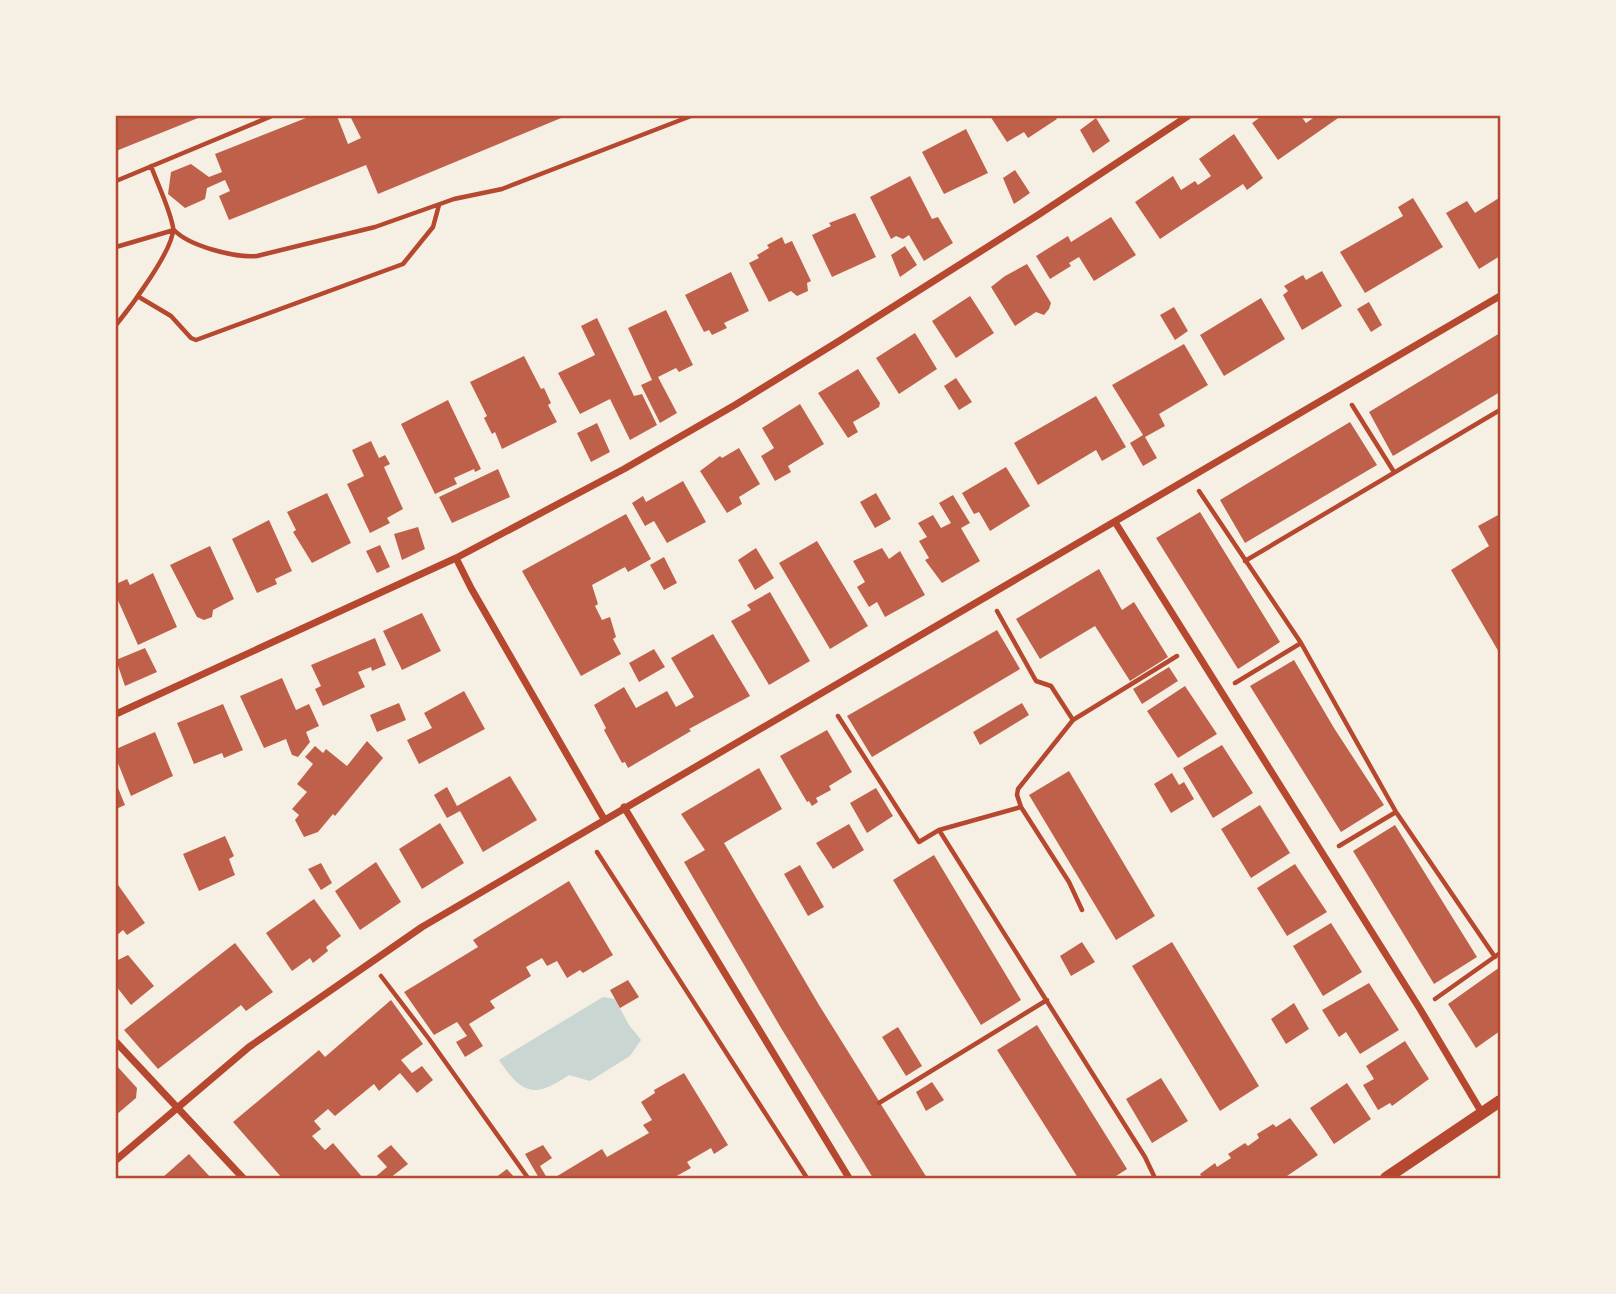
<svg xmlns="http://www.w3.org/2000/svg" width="1616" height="1294" viewBox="0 0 1616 1294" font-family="'Golos Text',sans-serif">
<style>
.water{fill:#c9d6d2}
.building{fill:#bf614a}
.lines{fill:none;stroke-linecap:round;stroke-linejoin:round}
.path{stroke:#b5482f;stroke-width:4.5}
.minor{stroke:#b5482f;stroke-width:7}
.tertiary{stroke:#b5482f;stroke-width:12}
.neatline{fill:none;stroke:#b5482f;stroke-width:2.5}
</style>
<rect width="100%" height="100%" fill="#f6efe4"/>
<path class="water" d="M603 997 615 999 629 1025 641 1040 630 1056 590 1081 569 1075C534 1099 522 1094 499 1060Z"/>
<path class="building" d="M116 116H203L116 151Z
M311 116H337L348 144 361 138 350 116H566L378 194 366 165 229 220 219 196 230 191 225 180 207 188 205 199 185 208 168 194 171 172 191 164 209 177 222 172 215 154Z
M990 116H1055L1057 119 1028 138 1024 132 1007 142Z
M1262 116H1301L1306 123 1316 116H1341L1278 160 1252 123Z
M1096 118 1110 141 1093 153 1080 130Z
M966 129 988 173 944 194 922 152Z
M1234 134 1263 178 1247 190 1243 184 1160 239 1135 202 1173 176 1181 190 1195 181 1198 185 1211 176 1199 159Z
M1015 170 1030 193 1014 204 1003 178Z
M910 176 932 219 938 217 953 243 924 261 909 235 903 239 896 236 891 239 870 197Z
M1413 198 1443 247 1365 293 1340 252 1403 216 1398 207Z
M1499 198 1500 256 1479 269 1446 213 1467 201 1475 213Z
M855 213 876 257 832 277 812 235 831 226 829 223Z
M1111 217 1136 255 1094 281 1079 257 1069 263 1071 266 1050 279 1036 256 1068 236 1071 242Z
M782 237 785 244 792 241 811 281 807 283 808 291 797 296 791 291 769 302 749 263 759 258 757 255 769 248 767 245Z
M905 246 917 265 900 277 891 255Z
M1027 264 1051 303 1049 309 1044 315 1036 312 1015 326 991 287 1005 276Z
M1322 271 1342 306 1302 330 1283 295 1288 291 1284 286 1303 275 1306 280Z
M731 272 749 311 724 323 727 328 712 335 709 330 704 332 685 295Z
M970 296 994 333 956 358 932 321Z
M1261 298 1285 339 1224 376 1200 335Z
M1369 302 1382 325 1371 332 1357 309Z
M1174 307 1188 331 1175 340 1160 315Z
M666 310 693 365 679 372 676 368 658 377 677 413 660 423 641 385 652 380 628 328Z
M597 318 634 396 642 394 657 425 630 440 610 399 580 414 558 373 595 355 581 326Z
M915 333 937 369 899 394 876 358Z
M1500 333V392L1393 456 1369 412Z
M1184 344 1208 385 1159 414 1165 426 1145 437 1157 458 1143 466 1130 443 1143 435 1112 385Z
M524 356 541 389 544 388 551 403 548 405 557 422 502 449 495 432 492 434 484 418 487 416 470 382Z
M858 369 880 403 879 407 853 422 858 432 848 438 818 393Z
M956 378 972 402 959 410 944 386Z
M1096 396 1126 447 1102 461 1096 450 1038 485 1014 443Z
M448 400 481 469 475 472 474 469 454 478 457 484 435 494 401 424Z
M800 404 824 444 788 466 791 472 775 481 761 456 774 448 762 428Z
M1350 422 1377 465 1245 543 1220 500Z
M597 423 610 452 591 462 577 433Z
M371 441 379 458 385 455 390 464 384 467 403 509 387 518 390 523 370 533 347 484 364 476 352 450Z
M739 448 760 484 739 497 742 504 727 513 700 471 720 456 722 458Z
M1006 467 1030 506 990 531 979 512 974 514 962 493Z
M498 469 510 497 452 523 439 497Z
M683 481 706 522 667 543 654 521 645 526 632 503 643 496 646 502Z
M327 493 351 543 312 563 293 532 296 530 287 512Z
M876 493 891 519 875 528 860 502Z
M953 495 970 523 961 528 980 561 942 583 925 560 929 558 919 541 927 537 918 523 933 515 941 528 951 523 939 503Z
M1200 512 1280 642 1238 669 1156 538Z
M626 514 651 559 628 572 625 567 592 585 598 604 595 606 602 620 610 617 616 637 613 639 621 654 581 676 522 571Z
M1500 514V654L1451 570 1489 546 1478 526Z
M269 520 292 571 275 579 277 584 257 593 232 539Z
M418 527 425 549 402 560 394 534Z
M817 541 868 626 830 649 779 563Z
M380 545 390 567 377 573 366 551Z
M210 546 234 599 213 610 212 617 204 620 197 617 170 565Z
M756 548 774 578 755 590 738 560Z
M882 548 889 559 900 551 925 595 885 617 877 602 869 607 857 587 865 582 853 561Z
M664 557 677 583 664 590 650 565Z
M1099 569 1122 610 1134 602 1168 657 1130 681 1095 626 1040 659 1016 619Z
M153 573 177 627 138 645 116 596V584L127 579 130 585Z
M770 592 810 661 769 685 731 621 751 610 747 605Z
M422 613 441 651 402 670 383 631Z
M997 630 1020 669 872 757 847 716Z
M713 634 750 696 689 729 691 731 628 768 625 762 622 763 604 730 606 728 594 705 624 687 636 708 667 691 676 707 694 697 671 658Z
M375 638 386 665 372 671 371 667 358 672 365 687 323 706 315 689 321 686 311 665Z
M145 648 157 672 125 686 116 660Z
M654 649 665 667 639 682 629 663Z
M1294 660 1334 728 1384 805 1341 832 1250 686Z
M1169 667 1178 681 1142 704 1133 689Z
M282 678 296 710 309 704 319 726 306 732 310 742 298 757 292 755 286 739 264 748 240 696Z
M1185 686 1217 734 1178 758 1147 711Z
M464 691 485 729 419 764 407 740 432 728 424 713Z
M399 703 406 720 377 732 370 715Z
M1022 703 1029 715 980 745 973 732Z
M223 704 243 750 224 758 222 753 194 764 177 723Z
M827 730 852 772 829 786 831 790 816 798 818 802 812 806 809 801 807 802 780 756Z
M155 732 173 776 131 796 116 758V749Z
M367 741 383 758 335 816 333 814 318 832 304 837 295 820 299 815 292 809 307 792 297 784 313 764 305 757 315 746 323 753 326 749 347 766Z
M1222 745 1253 793 1213 818 1183 768Z
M759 768 782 809 724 843 819 1005 927 1178H873L781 1028 684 862 705 850 681 814Z
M1069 771 1155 916 1116 940 1029 795Z
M1172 773 1179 785 1184 782 1194 799 1171 813 1154 784Z
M510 776 537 820 483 852 460 811 447 818 434 795 447 787 457 806Z
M116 783 125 805 116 809Z
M876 788 893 816 867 833 850 803Z
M1260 805 1290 853 1251 878 1221 829Z
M440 823 464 863 422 889 399 849Z
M849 824 864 850 833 869 816 843Z
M1395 825 1477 957 1434 984 1353 851Z
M225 836 234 856 229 859 235 875 199 891 183 854Z
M934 855 1021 1000 981 1025 893 880Z
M376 862 401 902 360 930 335 891Z
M321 863 332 883 321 890 308 869Z
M1295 864 1327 912 1287 936 1257 888Z
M800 865 824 907 808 916 784 874Z
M569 881 613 955 583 973 580 970 567 978 557 961 547 966 542 958 526 967 531 976 490 1001 495 1008 469 1024 483 1046 465 1057 456 1042 467 1036 457 1022 434 1035 404 992 478 947 473 940Z
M116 882 145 923 127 935 123 930 116 936Z
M314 899 341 936 326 947 328 951 313 963 310 958 292 971 266 933Z
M1331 923 1362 972 1323 996 1293 946Z
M1082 942 1095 962 1071 976 1060 956Z
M1172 942 1259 1086 1220 1111 1132 966Z
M235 943 273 992 246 1011 241 1005 158 1069 124 1030Z
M128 955 154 986 131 1005 116 986V961Z
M1500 967V1031L1476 1048 1448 1004Z
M628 980 639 997 620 1008 610 990Z
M1369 983 1399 1030 1360 1054 1346 1032 1339 1037 1322 1010Z
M391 1000 423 1044 401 1060 412 1073 422 1066 433 1080 417 1093 400 1073 379 1091 374 1084 335 1116 328 1109 314 1121 321 1129 312 1136 325 1150 333 1143 363 1178H282L233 1122 319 1050 325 1057Z
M1294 1003 1309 1029 1286 1044 1271 1019Z
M1037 1025 1127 1169 1113 1178H1078L997 1050Z
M898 1027 922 1066 906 1076 882 1037Z
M1405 1041 1429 1079 1392 1106 1390 1103 1378 1110 1363 1085 1374 1079 1366 1066Z
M116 1065 137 1088 136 1098 116 1115Z
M684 1073 728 1145 714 1154 711 1148 687 1162 691 1168 673 1178H554L602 1149 607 1157 649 1133 643 1125 652 1120 641 1102 655 1093 654 1090Z
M1161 1078 1188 1121 1152 1143 1126 1099Z
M932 1082 944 1100 926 1111 916 1092Z
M1347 1083 1371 1119 1334 1144 1310 1108Z
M1290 1118 1318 1155 1284 1178H1202L1200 1174 1215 1163 1217 1167 1231 1158 1228 1154 1245 1143 1248 1146 1259 1138 1257 1134 1273 1124 1276 1127Z
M391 1145 408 1164 390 1178H374L387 1167 377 1156Z
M543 1145 552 1158 540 1166 547 1178H539L525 1154Z
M189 1154 211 1178H162Z
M507 1169 515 1178H495Z"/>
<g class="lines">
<path class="path" d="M116 181 272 116
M116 247 174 230C189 246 235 258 257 256L375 227 454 199 502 189 691 116
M139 297 171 316 191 338 196 340 403 264 433 227 439 205
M116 325C129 309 176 247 173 227 169 207 158 185 151 166
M1352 405 1394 472
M1199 491 1301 643 1396 812 1495 957
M1245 561 1500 410
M997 611 1036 681 1051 686 1073 720
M1235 683 1301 643
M838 716 919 842 939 830
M1021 807 939 830 1145 1157 1154 1176
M1339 846 1396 812
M597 852 807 1178
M1082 910 1069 882 1021 807 1017 795 1018 789 1073 720 1177 656
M381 976 429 1039 528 1178
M1435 999 1500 953
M879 1103 1047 1000"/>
<path class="minor" d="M1115 522 1420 1009 1482 1113
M456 558 471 588 604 819
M116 714 456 558 624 469 735 405 839 341 1038 215 1188 116
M624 807 849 1178
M116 1042 243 1178
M116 1160 249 1047 422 927 1500 296"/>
<path class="tertiary" d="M1386 1178 1500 1101"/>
</g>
<rect width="1616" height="1294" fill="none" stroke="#f6efe4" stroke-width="234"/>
<rect x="117" y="117" width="1382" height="1060" class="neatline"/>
</svg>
